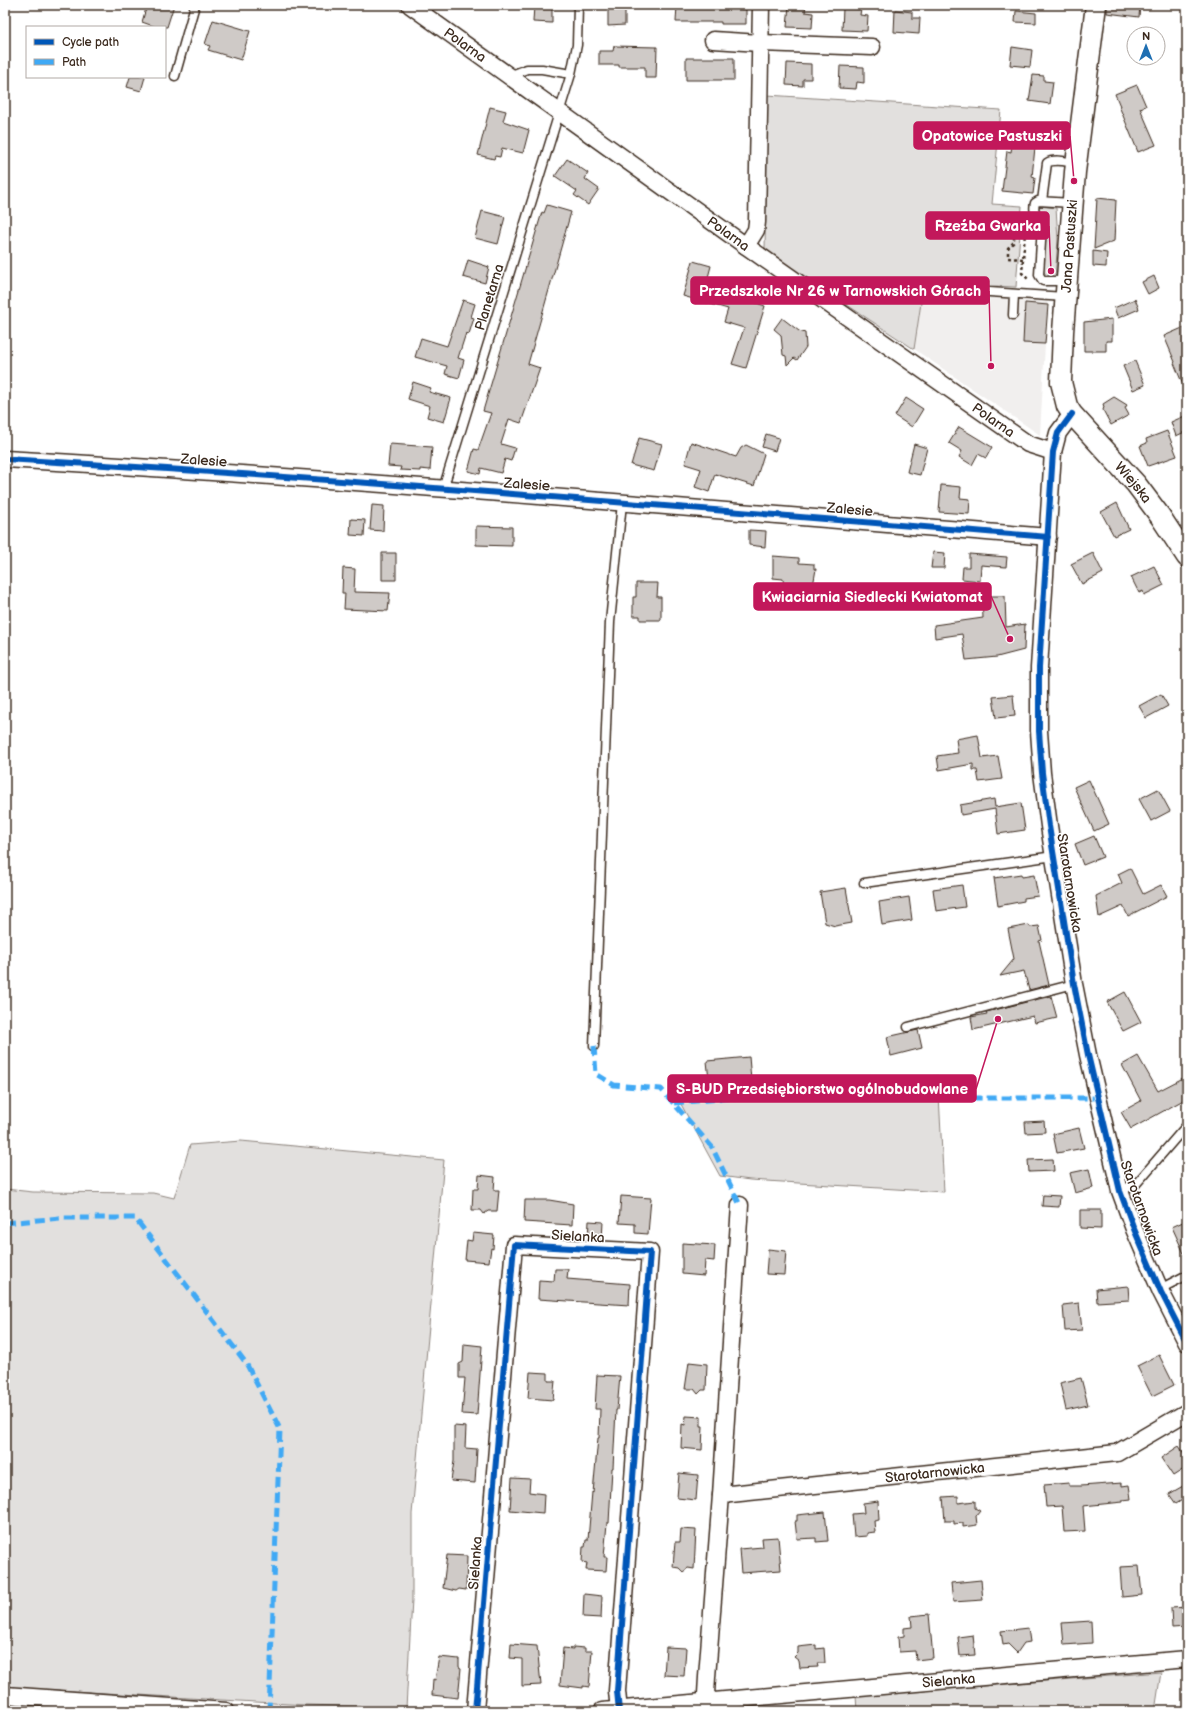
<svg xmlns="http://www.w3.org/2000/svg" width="1192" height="1716" viewBox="0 0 1192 1716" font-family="'Balsamiq Sans',sans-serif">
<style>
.built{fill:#f1efee}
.green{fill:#e2e0de;stroke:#8e857e}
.building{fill:#cfcac7;stroke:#3b2a1e}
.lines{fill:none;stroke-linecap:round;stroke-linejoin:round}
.service-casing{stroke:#3b2a1e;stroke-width:11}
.minor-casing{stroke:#3b2a1e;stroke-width:19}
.tertiary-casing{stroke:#3b2a1e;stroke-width:23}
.path{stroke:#3b2a1e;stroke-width:2.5;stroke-dasharray:3 3;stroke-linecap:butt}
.service{stroke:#fff;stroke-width:8}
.minor{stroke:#fff;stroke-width:16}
.tertiary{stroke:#fff;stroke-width:20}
.quiet{stroke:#3fa9f5;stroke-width:5;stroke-dasharray:10 5;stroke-linecap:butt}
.cycleway-casing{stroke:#fff;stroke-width:8}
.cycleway{stroke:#0057b8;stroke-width:6}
.labels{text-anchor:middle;stroke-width:3;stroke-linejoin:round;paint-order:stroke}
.street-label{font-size:14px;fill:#3b2a1e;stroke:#fff}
.leader{fill:none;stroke:#c2185b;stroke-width:1.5}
.callout-dot{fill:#c2185b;stroke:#fff;stroke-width:1.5}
.callout{fill:#c2185b;stroke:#c2185b;stroke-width:1.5}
.callout-label{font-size:15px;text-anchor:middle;font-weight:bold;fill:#fff}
</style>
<rect width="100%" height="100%" fill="#fff"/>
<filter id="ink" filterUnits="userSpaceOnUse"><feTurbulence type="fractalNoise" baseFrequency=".025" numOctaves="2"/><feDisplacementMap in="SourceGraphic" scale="8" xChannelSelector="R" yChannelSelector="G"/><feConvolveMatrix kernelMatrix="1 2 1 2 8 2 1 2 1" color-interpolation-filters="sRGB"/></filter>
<g filter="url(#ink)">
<path class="built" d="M924 283 1048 290 1040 435 914 349Z"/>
<path class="green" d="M767 95 1001 110 992 204 1022 206 1016 287 924 283 914 349 765 251Z
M1040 206 1056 208 1058 239 1055 278 1048 277 1043 271 1046 224 1038 209Z
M938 1076 944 1192 750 1180 720 1176 676 1095Z
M241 1141 444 1160 412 1514V1600L406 1708 306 1705 5 1687V1189L33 1192 153 1193 174 1198 190 1145Z
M1161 1672 1155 1711H857L856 1696Z"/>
<path class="building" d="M147 5H174L167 27H156L142 22Z
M534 5H552V23L533 22Z
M608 5H625V25L608 26Z
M677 5H739V9H746V24H721V22H676Z
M789 5H806L805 12 813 13 812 28 787 27Z
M1107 5H1140L1139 17 1107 13Z
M843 8 861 9 860 15 868 16 867 31 842 30Z
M895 10 912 12V18H920L919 34 894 32Z
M1016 11 1036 13V23L1015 22Z
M213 20 250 31 241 60 208 50 210 46 205 44Z
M614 46 657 47 656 78H645V67H619V65H599V51H613Z
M1012 47 1032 50 1030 67 1010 65Z
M686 58H734V80H686Z
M787 63 811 64V79H803V86L786 85Z
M840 66 864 67V83L857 82 856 89 839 88Z
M1033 75 1044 76V81L1053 82 1050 104 1029 101Z
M130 77H145L141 91 127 87Z
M1137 85 1146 106 1140 108 1156 145 1138 152 1119 106H1120L1115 94Z
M490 107 506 111 503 121 529 130 523 153 502 148 500 157 495 156 494 159 478 155Z
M1012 145 1035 147 1032 177 1035 178 1033 194 1002 191 1007 151 1011 152Z
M567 159 588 173 585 179 599 189 588 205 574 195 577 191 555 176Z
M1097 198 1116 200 1114 241 1094 249Z
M547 205 571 212 528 364 540 368 521 423 509 419 501 444 515 448 511 461 505 459 501 473 481 468 480 474 468 471 474 449 478 450 491 413 483 411 542 212 544 213Z
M482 211 505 217 498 244 475 238Z
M1093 251 1107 253 1106 267 1093 266Z
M468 260 489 267 485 283 463 277Z
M693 261 711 266 707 281 732 289 733 285 748 290 745 299 765 306 746 368 732 364 744 328 724 322 728 309 683 296Z
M1154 276 1159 288 1148 294 1142 282Z
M1135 299 1139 309 1118 318 1114 308Z
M463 300 475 304 471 317 474 318 469 334 466 333 458 358 464 360 459 378 445 374 447 366 415 357 421 338 447 346Z
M1025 303 1048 305 1045 344 1023 343Z
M782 318 799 331 805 333 806 347 797 360 794 358 787 365 786 356 783 355 781 335 774 329Z
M1112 319V341H1106V351H1084V322Z
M1187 326V395L1174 363 1175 362 1164 336Z
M1135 361 1145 385 1133 390 1123 366Z
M413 382 431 388 429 392 451 398 444 422 427 417 430 406 408 399Z
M1114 397 1127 405 1125 408 1129 415 1111 425 1103 410 1104 407 1103 404Z
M906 398 923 409 912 427 895 416Z
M1187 415V431L1176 436 1171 422Z
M959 427 992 447 986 458 978 454 972 465 959 457 962 451 949 443Z
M1167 431 1177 456 1148 466 1140 446 1147 443 1146 439Z
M766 434 779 438 775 451 762 447Z
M639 438 662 444 654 471 631 465Z
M691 442 736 457 741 448 746 445 764 454 754 486 715 474 709 492 695 487 701 469 685 464Z
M390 444 432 447 430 470 420 469V471L400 470 401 467 388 466Z
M914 444 927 448 920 475 907 472Z
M941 485 961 487 960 498 970 499 969 514 939 512Z
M1117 503 1129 529 1114 536 1101 512Z
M372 505 384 506 383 531 370 530Z
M351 519 365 520 364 536 350 535Z
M476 526 512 527V546L476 545Z
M749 530 766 531 765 547 749 545Z
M933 552 945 553 944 568H931Z
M382 553H396V580H382Z
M1093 553 1103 573 1082 584 1071 564Z
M969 554 1007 557 1006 567 981 565 980 581 962 579 963 567H969Z
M773 556 799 558V563L814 564V569H816L813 586H796L795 590 784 589 783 579 773 578Z
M1154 566 1164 585 1144 595 1143 591 1139 593 1131 577Z
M343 568 355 569 354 592 390 593 388 611 344 609 345 593H342Z
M636 583H658L657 597H661V620H640V616H633V597H636Z
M982 596H1005L1006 627 1025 624 1024 650 997 657 966 660 962 634 935 638 934 625 983 618Z
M1161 694 1168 706 1146 718 1139 706Z
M1013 695 1015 716 996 718 993 697Z
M978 735 982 758 998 756 1002 779 979 782 977 770H973V764L939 770 937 756 958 753 956 739Z
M1089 780 1109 824 1094 831 1074 787Z
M1158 789 1170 811 1151 821 1139 799Z
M994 799 995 807 1021 803 1025 830 998 834 995 809 961 815 960 805Z
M1094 836 1103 857 1083 865 1075 844Z
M1130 868 1143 894 1161 885 1167 896 1128 916 1123 906 1099 917 1096 896 1122 883 1118 874Z
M1021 874 1022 877 1034 875 1038 896 1024 898V901L998 906 994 878Z
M962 885 965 907 936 911 933 889Z
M846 888 852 923 835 926 825 923 820 892Z
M909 897 912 920 882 925 879 902Z
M1029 925 1030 927 1039 926 1042 940 1039 941 1049 985 1029 990 1024 971 1000 976 1014 959 1008 929Z
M1125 992 1141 1022 1123 1031 1107 1002Z
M1051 996 1057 1018 1035 1023 1033 1016 973 1030 971 1017 987 1014 986 1012Z
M918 1030 922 1048 891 1056 887 1037Z
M1138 1056 1158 1091 1183 1078 1187 1085V1098L1131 1129 1121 1112 1141 1101 1122 1065Z
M749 1057 751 1080 719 1083 718 1079 709 1080 707 1061Z
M1044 1121 1045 1132 1026 1133 1025 1122Z
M1079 1128 1084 1148 1057 1153 1053 1134Z
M1053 1159 1054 1171 1029 1172 1028 1160Z
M1089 1169 1093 1188 1075 1193 1070 1173Z
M479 1175 495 1177 494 1190H499L497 1211H488L484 1214 481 1210H472L473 1189H478Z
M1043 1195 1060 1196 1059 1207 1042 1206Z
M621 1196 651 1198 648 1234 635 1233V1224L619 1223Z
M525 1200H549L573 1204 572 1225 524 1222Z
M1080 1210H1101V1229L1080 1228Z
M1187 1220V1260L1172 1227Z
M589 1221 603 1222 602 1240 588 1239Z
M473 1233 494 1235 493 1249 491 1248 489 1262 465 1260 467 1240 472 1241Z
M682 1243 715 1245 714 1261 705 1260 704 1276 682 1274Z
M768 1249 786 1251 784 1275 766 1274Z
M555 1269H568L567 1279 630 1284 629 1305 538 1299 539 1280 554 1281Z
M1128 1286 1129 1300 1097 1302 1096 1289Z
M1079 1303 1082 1330 1065 1331 1063 1305Z
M464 1344 482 1346 477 1415 462 1414 465 1378H459V1364L463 1362Z
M1159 1355 1174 1385 1152 1396 1137 1366Z
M689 1362 707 1364 706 1390H702L698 1394 694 1389H685Z
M530 1372 548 1373V1381H555L553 1400 528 1398Z
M597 1375 620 1376 617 1410H616L613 1468H612L609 1523H607L604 1557H607L606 1571 586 1570 587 1563 582 1562 583 1547H585L586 1540H588L592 1492 593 1493 598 1438H599L600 1409H595Z
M1081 1378 1088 1405 1066 1410 1060 1383Z
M686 1416 701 1417V1426H703L702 1450 681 1448 682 1424 685 1425Z
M454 1426 466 1427 465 1448 477 1449 475 1483 451 1481 454 1461Z
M1179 1446 1187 1458V1467L1173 1476 1161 1458Z
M679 1473 698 1475 696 1500 677 1498Z
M512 1478 530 1479 529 1492 544 1494 543 1513 510 1510Z
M1069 1483V1486H1081L1122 1483V1486L1129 1485 1131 1499 1123 1500V1502L1083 1506 1085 1531 1064 1532 1062 1506 1046 1507 1044 1485Z
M1183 1486 1187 1491V1497L1176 1504 1169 1494Z
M958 1496V1503L975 1501V1508L980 1511 976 1516 977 1525 963 1527V1523L954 1524V1521H945L943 1497Z
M878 1501 879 1520 874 1521 875 1532 867 1533V1536L854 1537 852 1514 864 1513 863 1503Z
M825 1512 828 1541 816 1542V1538L797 1539 795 1521H797V1515Z
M681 1529 696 1530 694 1569 688 1568 683 1572 679 1568 673 1567 675 1542H680Z
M778 1537 781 1570 741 1573 739 1549 763 1547 762 1538Z
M447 1555 467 1556 466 1590 459 1589 456 1591 443 1588Z
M1139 1566 1142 1595 1122 1597 1120 1567Z
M981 1580 983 1600 953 1602 951 1583Z
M584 1594 602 1596 601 1618 583 1617Z
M1187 1607V1627L1172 1628 1171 1608Z
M929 1614 933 1658 916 1660 915 1651 899 1652 898 1637 904 1636V1628L912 1627 911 1616Z
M1091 1621 1092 1643 1064 1645 1062 1623Z
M1028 1628 1030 1642 1024 1643 1017 1653 1008 1644 1003 1645 1001 1631Z
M973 1635 975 1655 960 1656 958 1637Z
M511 1644 537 1646 541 1685 522 1686V1659L510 1658Z
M816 1645V1649L824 1648 825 1663H817L818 1667 800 1668 799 1661 794 1657 798 1653V1647Z
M573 1647 585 1648V1651H592L589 1687 583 1686V1688L560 1685 563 1648 573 1649Z
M666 1647 686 1648 684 1676 664 1675Z
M439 1657 459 1659V1667L461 1668 458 1698 432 1695 433 1679 435 1680Z"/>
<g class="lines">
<defs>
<path id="service" d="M175 76 195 5
M509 76 527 69H542L571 74
M1042 201 1047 163C1054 158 1067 162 1076 163
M1066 281H1043L1039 275 1042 225C1039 216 1032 214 1035 203L1038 201 1072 203
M975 291 1065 297
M1013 315 1014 294
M443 489 571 74 577 45 578 5
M864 883 1054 856
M908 1027 1074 984
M594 1046 610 622 622 503
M1120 1191 1136 1184 1187 1125
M1160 1289 1187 1275"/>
<g id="minor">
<path id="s1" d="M410 5 746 246 1028 444 1053 452"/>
<path d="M713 40 760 43 872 47"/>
<path d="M746 246 756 230 757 222 761 5"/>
<path d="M1072 414 1058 433 1053 452 1039 668V731L1042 773 1049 826 1074 984 1088 1055 1120 1191 1134 1229 1161 1292 1187 1343"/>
<path d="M5 459C353 479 700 509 1048 537"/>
<path id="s2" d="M721 1495 1117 1453 1187 1412"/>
<path d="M5 1695 226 1711"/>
<path d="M713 1710 711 1701 706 1694 707 1677 721 1495 740 1205"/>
<path d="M475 1711 514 1245 650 1252 617 1691 619 1711"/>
<path id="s3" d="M602 1711 1187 1659"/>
</g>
<g id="tertiary">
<path id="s4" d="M1096 5 1075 172 1063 332 1061 382 1067 406 1072 414 1136 484 1160 516 1187 557"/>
</g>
</defs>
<use href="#service" class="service-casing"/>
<use href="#minor" class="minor-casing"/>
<use href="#tertiary" class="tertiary-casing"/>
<path class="path" d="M1026 218 1022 273 1029 280
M1023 259 1008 258V248L1014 242V227L1018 219 1026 220"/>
<use href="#service" class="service"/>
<use href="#minor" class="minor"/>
<use href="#tertiary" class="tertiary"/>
<path class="quiet" d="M594 1046 596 1074 614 1085 661 1089 712 1147 740 1205
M674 1103 881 1085H906L958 1098H1098
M5 1223 60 1218H135L246 1363 280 1429 269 1711"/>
<defs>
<path id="cycleway" d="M1072 414 1058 433 1053 452 1039 668V731L1042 773 1049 826 1074 984 1088 1055 1120 1191 1134 1229 1161 1292 1187 1343
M5 459C353 479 700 509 1048 537
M475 1711 514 1245 650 1252 617 1691 619 1711"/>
</defs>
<use href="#cycleway" class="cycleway-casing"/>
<use href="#cycleway" class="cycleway"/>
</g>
</g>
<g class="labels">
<g class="street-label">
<text dy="5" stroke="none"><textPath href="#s1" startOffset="68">Polarna</textPath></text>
<text dy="5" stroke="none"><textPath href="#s1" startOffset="392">Polarna</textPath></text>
<text transform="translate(1069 246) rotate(-86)" y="5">Jana Pastuszki</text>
<text transform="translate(489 297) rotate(-73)" y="5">Planetarna</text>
<text dy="5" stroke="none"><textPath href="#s1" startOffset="716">Polarna</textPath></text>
<text transform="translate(204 460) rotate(4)" y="5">Zalesie</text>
<text dy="5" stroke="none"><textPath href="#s4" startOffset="505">Wiejska</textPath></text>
<text transform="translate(527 484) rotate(4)" y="5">Zalesie</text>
<text transform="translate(850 509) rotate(5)" y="5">Zalesie</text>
<text transform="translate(1070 883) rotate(81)" y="5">Starotarnowicka</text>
<text transform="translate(1142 1208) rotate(70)" y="5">Starotarnowicka</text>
<text transform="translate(578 1236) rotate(3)" y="5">Sielanka</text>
<text dy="5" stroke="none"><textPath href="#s2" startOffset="215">Starotarnowicka</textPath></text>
<text transform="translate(475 1563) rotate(-86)" y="5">Sielanka</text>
<text dy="5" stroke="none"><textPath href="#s3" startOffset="348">Sielanka</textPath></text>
</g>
</g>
<path class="leader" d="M1074 181L1070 136M1051 271L1049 226M991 366L989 291M1010 639L991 596M998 1019L976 1089"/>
<g class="callout-dot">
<circle cx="1074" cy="181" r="4"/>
<circle cx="1051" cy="271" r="4"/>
<circle cx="991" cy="366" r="4"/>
<circle cx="1010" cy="639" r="4"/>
<circle cx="998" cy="1019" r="4"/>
</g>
<g class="callout">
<rect x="914" y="122" width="156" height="27" rx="4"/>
<rect x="926" y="212" width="123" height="27" rx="4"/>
<rect x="691" y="277" width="298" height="27" rx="4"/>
<rect x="754" y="583" width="237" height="27" rx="4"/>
<rect x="668" y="1075" width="308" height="27" rx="4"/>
</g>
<g class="callout-label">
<text x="992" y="141">Opatowice Pastuszki</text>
<text x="988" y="231">Rzeźba Gwarka</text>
<text x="840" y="296">Przedszkole Nr 26 w Tarnowskich Górach</text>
<text x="872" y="602">Kwiaciarnia Siedlecki Kwiatomat</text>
<text x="822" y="1094">S-BUD Przedsiębiorstwo ogólnobudowlane</text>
</g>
<rect width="1192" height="1716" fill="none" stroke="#fff" stroke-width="20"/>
<rect x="10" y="10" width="1172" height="1696" fill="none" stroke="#3b2a1e" stroke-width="1.5" filter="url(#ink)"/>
<rect x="26" y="26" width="140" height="52" fill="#ffffff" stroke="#b1aaa5"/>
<rect x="34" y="39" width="20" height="6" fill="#0057b8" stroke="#b1aaa5"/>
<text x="62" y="46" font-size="12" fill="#3b2a1e">Cycle path</text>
<rect x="34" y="59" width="20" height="6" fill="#3fa9f5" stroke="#b1aaa5"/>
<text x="62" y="66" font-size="12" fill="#3b2a1e">Path</text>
<g transform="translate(1146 46)"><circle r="19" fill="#ffffff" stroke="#b1aaa5"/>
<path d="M0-3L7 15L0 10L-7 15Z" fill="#1f6fb2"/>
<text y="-6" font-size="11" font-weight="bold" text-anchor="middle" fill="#3b2a1e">N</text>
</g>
</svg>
